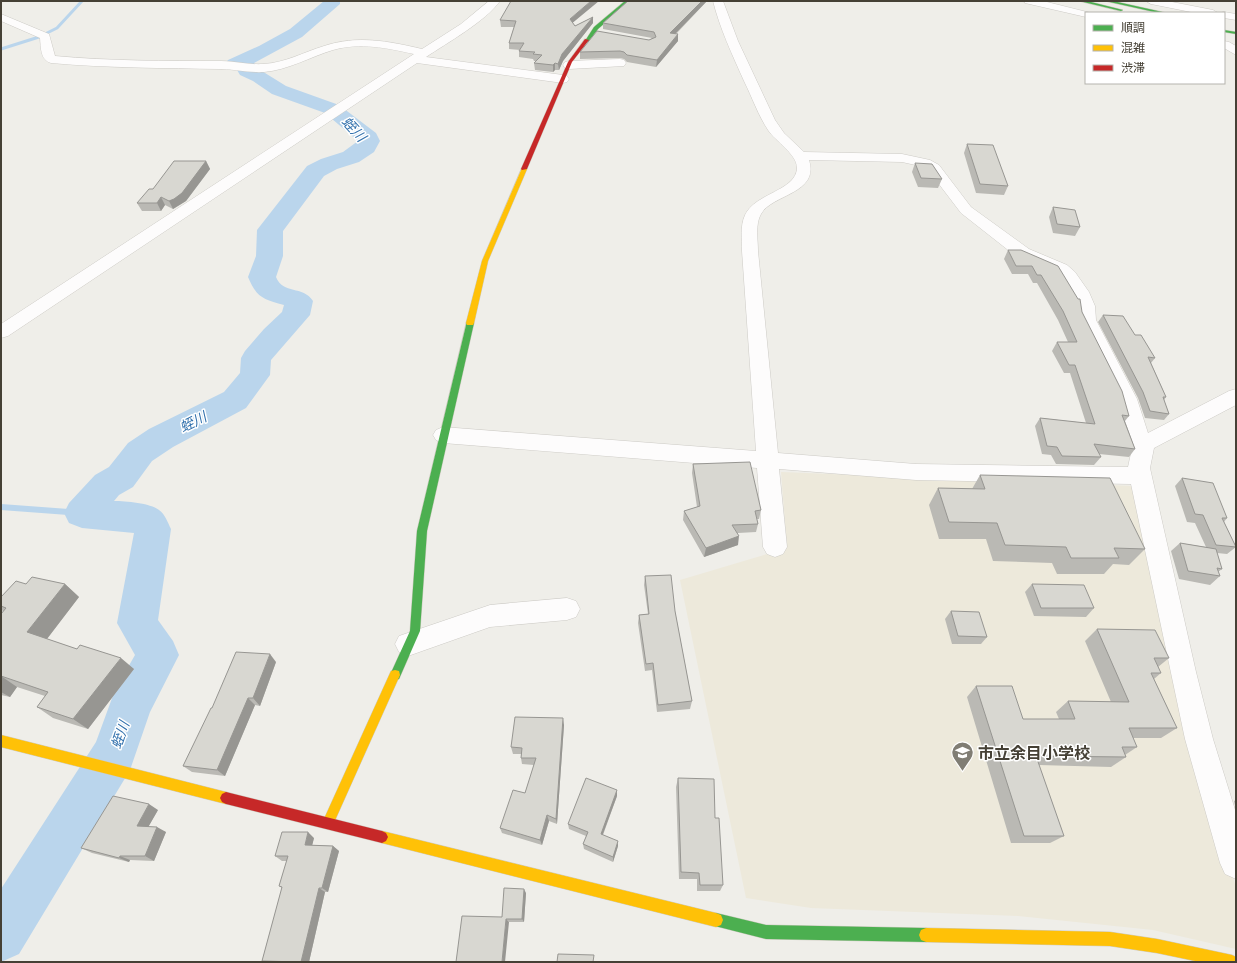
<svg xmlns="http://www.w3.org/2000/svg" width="1237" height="963" viewBox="0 0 1237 963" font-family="Lato,'Noto Sans JP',sans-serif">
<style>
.education{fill:#ede9db}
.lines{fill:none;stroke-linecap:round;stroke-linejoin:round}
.stream-far1{stroke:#bad5ec;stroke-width:3}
.stream{stroke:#bad5ec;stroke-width:6}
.river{fill:#bad5ec;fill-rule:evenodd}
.street-casing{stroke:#cdcbc6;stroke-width:1}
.fast-casing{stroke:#cecbc0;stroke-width:1}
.slow-casing{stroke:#cecbc0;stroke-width:1}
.jam-casing{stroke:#cecbc0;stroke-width:1}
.street{fill:#fdfcfc;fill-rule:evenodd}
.fast{fill:#4caf50;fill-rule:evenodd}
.slow{fill:#ffc107;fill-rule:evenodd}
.jam{fill:#c62828;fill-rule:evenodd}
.wall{fill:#bab9b4}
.shaded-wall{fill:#979692}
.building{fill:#d8d7d1;stroke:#979692}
.labels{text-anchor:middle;stroke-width:3;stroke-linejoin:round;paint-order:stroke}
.water-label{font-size:14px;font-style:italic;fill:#3271ad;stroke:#fff}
.near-poi-label{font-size:16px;font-weight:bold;fill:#454035;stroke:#fff;text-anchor:start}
</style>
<rect width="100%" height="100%" fill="#efeee9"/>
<path class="education" d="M781 472 1134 486 1229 865 1236 887V949L1153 930 1018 916 811 908 746 898 680 580 787 548Z"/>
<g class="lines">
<path class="stream-far1" d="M1 49 39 37 57 28 82 1"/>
<path class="stream" d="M1 507 82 513"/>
<path class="river" d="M324 1H340V4L302 37 254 63 257 68 286 86 339 105 376 133 380 141 374 152 359 162 337 169 324 176 283 231V256L276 277C283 295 303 285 313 301L310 315 271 360 270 375 246 408 173 447 152 461 133 487 119 495 114 501C126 501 150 503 159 510 165 514 168 523 171 529L158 620 173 641 179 655 150 712 130 770 19 954 1 962V889L96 742 115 690 135 655 117 623 134 533 82 528 69 523 64 513 69 503 95 475 109 467 128 443 149 429 224 392 240 373 241 358 245 351 264 329 282 312 284 305C263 299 257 298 248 277L256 256 257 230 307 166 321 159 343 152 358 141 325 113 272 94 253 81 240 75 237 70 228 68 225 64 228 60 259 46 290 29Z"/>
<defs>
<path id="street" d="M489 1H500C486 21 447 43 426 57L563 75 567 76 569 79 567 82 563 83 417 63 8 336 1 338V324L414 54C387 48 360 42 333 50 310 57 288 70 264 72 249 73 235 69 221 69 164 68 108 68 51 63 40 60 41 47 40 38L1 21V14L49 34 55 56C110 61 165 61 221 61 235 61 249 65 263 64 285 63 304 52 324 46 357 35 388 41 422 49L461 24Z
M713 1H723L738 41 775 120 784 133 804 152 902 154 930 160 939 165 971 207 1029 249 1067 265 1075 272 1089 292 1095 306 1096 320 1137 399 1148 433 1229 391 1236 389V405L1154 448 1150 468 1196 672 1213 739 1236 813V879L1225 874 1220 863 1185 739 1131 484 916 480 779 469 787 547 783 554 775 557 767 554 763 547 757 468 443 443 436 440 433 435 436 430 443 427 756 451 742 251C742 239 740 226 745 215 755 193 796 191 797 168 797 154 775 141 768 130 758 115 752 97 744 81 732 54 720 29 713 1ZM809 160 902 162 920 166 929 171 961 213 1017 257 1055 273 1063 280 1071 292 1077 306 1078 320 1117 399 1127 433 1133 444 1128 467 916 464 778 453 758 251C758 240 755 224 761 214 772 194 820 194 809 160Z
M1024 1H1043L1091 13H1086V17L1025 3Z
M1146 1H1167L1213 10 1218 13H1196L1151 4Z
M1224 12 1236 14V20L1224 18V13H1220Z
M1224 41 1229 42 1236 46V55L1224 48Z
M620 59 624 60 626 63 624 66 569 69 565 68 563 65 565 62 569 61Z
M567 598 576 601 580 609 576 617 567 620 490 627 408 656 399 652 395 644 399 636 490 605Z"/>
<path id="fast" d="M625 1H630L598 29 589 41H585L594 27Z
M1079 1H1087L1123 10 1121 11Z
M1105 1H1113L1167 13H1159Z
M1224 30 1236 32V34L1224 32Z
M467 321H473L474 323 427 531 420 631 399 679 395 680 391 679 390 675 410 631 417 531Z
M716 913 766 925 926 928 931 930 933 935 931 940 926 942 766 939 711 925 709 920 711 915Z"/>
<path id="slow" d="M522 168 527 169 488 261 474 323 473 325H467L466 323 482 261Z
M395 670 399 671 400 675 332 827 328 829 324 827 322 823 324 819 391 671Z
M1 735 226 792 230 794 232 798 230 802 226 804 1 747Z
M382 831 716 913 721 915 723 920 721 925 716 927 382 843 378 841 376 837 378 833Z
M926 928 1110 932 1157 939 1232 955 1236 957V962H1200L1157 953 1110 946 926 942 921 940 919 935 921 930Z"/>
<path id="jam" d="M585 39 589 40 572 62 527 169 522 170 521 169 568 62Z
M226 792 382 831 386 833 388 837 386 841 382 843 226 804 222 802 220 798 222 794Z"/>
</defs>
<use href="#street" class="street-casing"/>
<use href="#fast" class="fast-casing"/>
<use href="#slow" class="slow-casing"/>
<use href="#jam" class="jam-casing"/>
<use href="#street" class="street"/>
<use href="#fast" class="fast"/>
<use href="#slow" class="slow"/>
<use href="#jam" class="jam"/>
</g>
<path class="wall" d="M628 1H707L676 34 678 41 656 67 627 62 624 59 620 58 580 59V52L649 40 652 38 603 29V23Z
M593 17V23L563 61 559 70H555L553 72 535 70 534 63 536 61H534L533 59 519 57V51L520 50 509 49V43L514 27H501L500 20 573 23 575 26Z
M967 144 1008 186 1004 195 976 193 964 153Z
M206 161 210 169 186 201 173 209 165 205 161 211H142L137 203 153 189Z
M915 163 942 179 938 188 918 187 912 172Z
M1053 207 1080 227 1075 236 1053 233 1049 217Z
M1008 250H1021L1082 312 1129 416 1125 421 1135 449 1129 457 1099 454 1101 457 1094 465 1056 464 1051 455 1042 454 1035 426 1040 418 1086 423 1070 373H1064L1052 351 1057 342H1068L1058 320 1037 283H1033L1028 274H1012L1004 259Z
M1103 315 1135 335 1155 358 1151 363 1166 397 1164 400 1169 414 1164 420 1145 418 1138 398 1098 322Z
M693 464 761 510 759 519H757L758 524 756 532 738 533V545L704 557 683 520 684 511 697 507 692 473Z
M980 475 1145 549 1129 565 1113 564 1104 574H1057L1052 563 993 561 986 539H939L929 505 938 488 972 489Z
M1182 478 1227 518 1224 522 1236 547 1227 554 1217 553 1222 569 1218 572 1220 576 1210 585 1179 579 1171 551 1180 543 1206 547 1195 523 1187 522 1175 486Z
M645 576 675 611 692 701 690 709 657 712 652 670 645 671 638 623 639 615 648 614 644 585Z
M26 584H65L79 597 47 639 134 669 88 729 53 718 37 707 45 696 17 687 10 697 1 695V614L3 611 1 610V597Z
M1032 584 1094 608 1086 617 1034 616 1025 592Z
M951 611 987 637 981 644H952L945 619Z
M1097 629 1169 658 1158 667 1161 673 1154 679 1177 728 1161 738H1133L1137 747 1125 755 1126 757 1111 767 1039 765 1064 836 1050 843H1011L967 697 976 686 1023 719H1059L1056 712 1068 701 1111 702 1085 641Z
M276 662 260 706 255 705 225 776 192 772 183 766 212 708Z
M564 725 557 824 549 821 542 845 502 833 500 828 525 793 534 765 522 764 521 758V754H513L511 747Z
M678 778 715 818 723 885 720 891H697V879H679L676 787Z
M617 796 603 835 618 846 613 862 584 849 583 844 586 836 569 829 568 824Z
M1236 800V810L1234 801Z
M158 810 148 827 166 832 154 861 130 860 129 862 92 853 81 848Z
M314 838 312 845 333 846 339 851 328 892H325L309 962H265L262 961 282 888 279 886 287 861H282L275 856Z
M526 893 524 922H509L502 917Z"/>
<path class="shaded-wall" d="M591 1H599L570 25V19Z
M702 1H707L670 39V33Z
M593 17V23L563 61 559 70 558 64 562 54Z
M678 34V41L656 67 657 60Z
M555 63V70L553 72V65Z
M206 161 210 169 186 201 173 209 169 201Z
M161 197 165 205 161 211 157 203Z
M739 536 738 545 704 557 706 548Z
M65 584 79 597 43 644 27 632Z
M270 654 276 662 260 706 253 698Z
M121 658 134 669 88 729 73 719Z
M1 676 17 687 10 697 1 692Z
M248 698 255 705 225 776 217 770Z
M563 718 564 725 557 824 556 819Z
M617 790V796L601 839V834Z
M149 804 158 810 146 831 137 826Z
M547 815 549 821 542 845 540 840Z
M157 827 166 832 154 861 145 856Z
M308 832 314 838 311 850 305 845Z
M618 841V846L613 862V857Z
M333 846 339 851 328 892 322 888Z
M120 856 130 860 129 862 119 858Z
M319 888 325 892 309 962H301Z
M524 889 526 893 524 922 522 919Z
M506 919 509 922 505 962H502Z"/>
<path class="building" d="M511 1H591L570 19 575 26 593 17 562 54 558 64 555 63 553 65 534 63 542 55 533 54 535 52 519 51 524 43H509L516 21 500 20Z
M628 1H702L670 33 678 34 657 60 627 55 624 52 620 51 580 52 597 31 649 40 656 37 654 32 603 23Z
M967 144 993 145 1008 186 980 184Z
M174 161H206L182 193 174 199 169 201 161 197 157 203H137L149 189H153Z
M915 163 932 164 942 179 921 178Z
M1053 207 1075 210 1080 227 1057 224Z
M1008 250H1021L1058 266 1078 299H1080L1082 312 1122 391 1129 416 1122 415 1135 449 1094 444 1101 457 1062 456 1057 447 1047 446 1040 418 1095 424 1075 365H1069L1057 342H1077L1063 311 1041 275H1037L1032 266H1016Z
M1103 315 1123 316 1135 335H1141L1155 358 1148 357 1166 397H1163L1169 414 1150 411 1143 392Z
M750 462 761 510 755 511 758 524 732 525 739 536 706 548 684 511 700 506 693 464Z
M980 475 1110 478 1145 549 1114 548 1119 558H1071L1066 547 1005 545 997 523 949 522 938 488 985 489Z
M1182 478 1213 483 1227 518H1222L1236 547 1216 545 1203 515 1195 514Z
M1180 543 1216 549 1222 569 1217 568 1220 576 1188 571Z
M671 575 675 611 692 701 658 705 653 663 646 664 639 615 649 614 645 576Z
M32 577 65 584 27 632 77 649 80 645 121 658 73 719 37 707 48 692 1 676V614L6 608 1 606V597L16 581 26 584Z
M1032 584 1084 585 1094 608H1041Z
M951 611 979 612 987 637 958 636Z
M1097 629 1155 630 1169 658H1154L1161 673H1151L1177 728H1129L1137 747H1122L1126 757 1036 756 1064 836H1024L976 686H1012L1023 719H1075L1068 701 1129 702Z
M236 652 270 654 253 698H248L217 770 183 766 211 708H212Z
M515 717 563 718 556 819 547 815 540 840 500 828 513 790 525 793 536 758H521L522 748 511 747Z
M586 778 617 790 601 834 618 841 613 857 583 844 588 832 568 824Z
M678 778 714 779 715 818H719L723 885H700L699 873 681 872Z
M113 796 149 804 137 826 157 827 145 856H120L119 858 81 848Z
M282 832H308L305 845 333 846 322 888H319L301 962 262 961 282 887 279 886 288 856H275Z
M504 888 524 889 522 919H506L502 962H456L462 916 502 917Z
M558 954 594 955 593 962H557Z"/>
<defs>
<symbol id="school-pin" viewBox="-11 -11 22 30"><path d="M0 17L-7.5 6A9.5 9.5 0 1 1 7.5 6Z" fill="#807d74" stroke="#fff"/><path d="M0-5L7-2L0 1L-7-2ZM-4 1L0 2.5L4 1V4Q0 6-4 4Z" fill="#fff"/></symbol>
</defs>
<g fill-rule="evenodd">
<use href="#school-pin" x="950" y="740" width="25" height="34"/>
</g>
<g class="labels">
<g class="water-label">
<text transform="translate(354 129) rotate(47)" y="5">蛭川</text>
<text transform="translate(193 422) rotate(-27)" y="5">蛭川</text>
<text transform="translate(120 735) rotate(-71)" y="5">蛭川</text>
</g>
<g class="near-poi-label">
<text x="978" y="759">市立余目小学校</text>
</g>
</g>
<rect width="1237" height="963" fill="none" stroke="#454035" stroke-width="4"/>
<rect x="1085" y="12" width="140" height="72" fill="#ffffff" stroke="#b5b3ae"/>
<rect x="1093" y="25" width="20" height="6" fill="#4caf50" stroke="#b5b3ae"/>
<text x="1121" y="32" font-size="12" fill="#454035">順調</text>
<rect x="1093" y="45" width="20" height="6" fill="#ffc107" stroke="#b5b3ae"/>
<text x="1121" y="52" font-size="12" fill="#454035">混雑</text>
<rect x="1093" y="65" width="20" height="6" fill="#c62828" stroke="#b5b3ae"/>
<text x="1121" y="72" font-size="12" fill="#454035">渋滞</text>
</svg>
